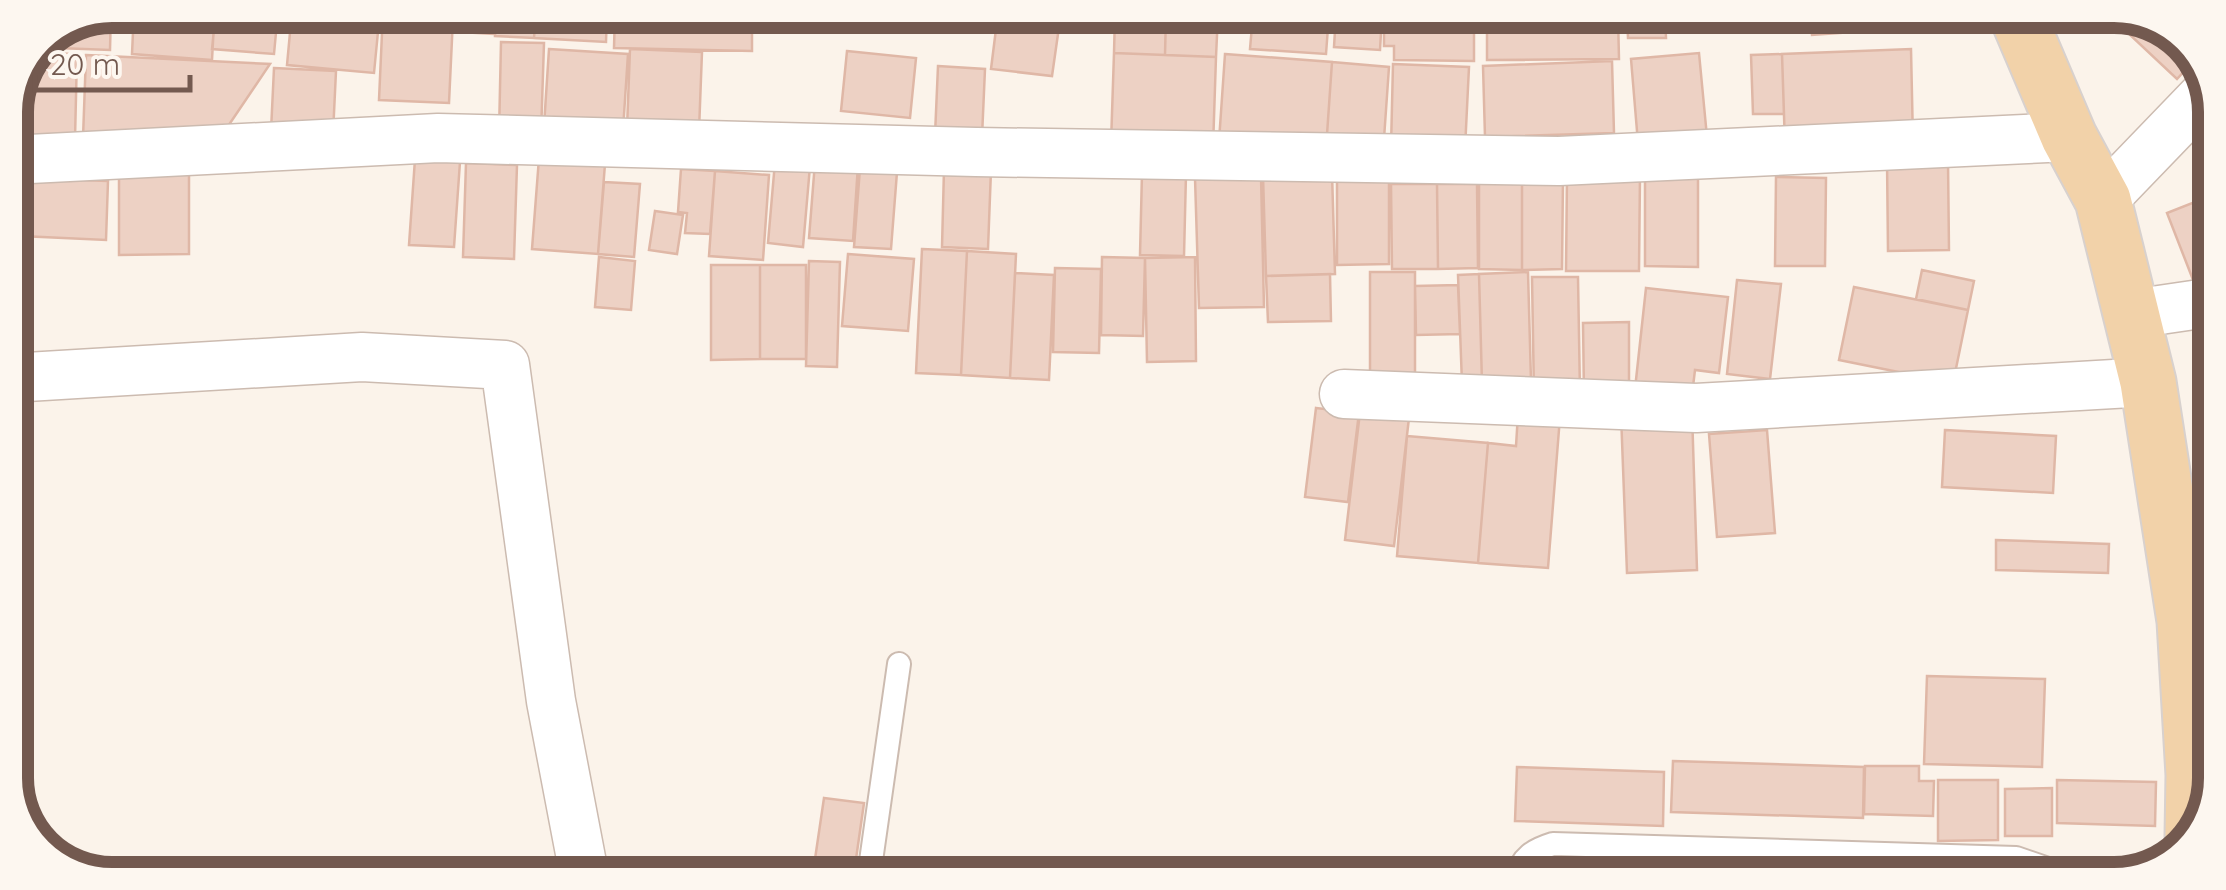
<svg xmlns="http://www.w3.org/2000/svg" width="2226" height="890" viewBox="0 0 2226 890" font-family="Quicksand,sans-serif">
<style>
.building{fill:#edd1c4;stroke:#dfb7a6;stroke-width:2.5}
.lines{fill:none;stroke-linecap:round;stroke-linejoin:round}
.service-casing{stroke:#ccbbb0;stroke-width:26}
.minor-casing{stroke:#ccbbb0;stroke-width:51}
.primary-casing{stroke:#d8d1ce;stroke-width:59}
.service{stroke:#fff;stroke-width:22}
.minor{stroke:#fff;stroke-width:48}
.primary{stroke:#f2d2a9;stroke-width:55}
.rim{fill:none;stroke:#73594f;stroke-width:12}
</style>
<rect width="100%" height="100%" fill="#fbf3ea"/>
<path class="building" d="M111 10 110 50 58 48 59 31Z
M134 10H177L176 21 214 23 212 60 132 54Z
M216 10 278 11 274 54 212 49Z
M292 11H380L374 73 287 65Z
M383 11H436V18H453L449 103 379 100Z
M494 11 493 34 461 32 462 13 446 12Z
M497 11 536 12 534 38 495 36Z
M536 12H607L606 42 534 38Z
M615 12H752V51L614 48Z
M759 12 798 13 797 25 759 24Z
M998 13H1061L1052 76 991 69Z
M1115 14H1166L1165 55 1114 53Z
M1166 14H1218L1216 57 1165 55Z
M1253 14H1329L1326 54 1250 49Z
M1336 14 1382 15 1380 50 1334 47Z
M1384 15H1474V61L1394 60V46H1384Z
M1487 15 1618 16 1619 59 1487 60Z
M1627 16H1665L1666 38H1628Z
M1810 16 1894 17 1895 29 1812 35Z
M2143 17H2153L2195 50 2198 56 2177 79 2128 33Z
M501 42 544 43 541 135 499 134Z
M549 49 628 54 623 130 544 126Z
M630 49 702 52 699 131 627 128Z
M1911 49 1913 141 1785 146 1782 54Z
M847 51 916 58 910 118 841 111Z
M34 53 77 54 75 139H11V102Z
M1114 53 1216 57 1213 148 1111 144Z
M1699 53 1707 137 1638 143 1631 59Z
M1225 54 1332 62 1326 149 1219 141Z
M1782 54 1784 114H1753L1751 55Z
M86 55 270 64 218 141 83 138Z
M1612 61 1614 133 1485 137 1483 66Z
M1332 62 1389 67 1383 153 1326 149Z
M1393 64 1469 67 1465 149 1391 147Z
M938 66 985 69 982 137 935 135Z
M274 68 336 71 333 134 271 131Z
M539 158 605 164 598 254 532 249Z
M415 159 460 162 454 247 409 245Z
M1887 160H1948L1949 250 1888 251Z
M775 162 810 166 803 247 768 243Z
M815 162 858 165 853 241 809 238Z
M466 163 517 165 514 259 463 257Z
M860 168 897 172 891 249 854 247Z
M681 169 715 171 710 234 685 233 687 213 678 212Z
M944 169 991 170 988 249 942 247Z
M715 171 769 175 763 260 709 256Z
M119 172 189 173V254L119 255Z
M1142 173 1186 174 1184 256 1140 255Z
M1332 173 1335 274 1266 276 1263 176Z
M1567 175H1640L1639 271H1566Z
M1645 175 1698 176V267L1645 266Z
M1261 176 1264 307 1199 308 1195 178Z
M1776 177 1826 178 1825 266H1775Z
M23 178 108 181 106 240 21 236Z
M1479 178H1522V270L1479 269Z
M1522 178H1563L1562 269 1522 270Z
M10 179H18L14 264H10Z
M1337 179H1389V264L1337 265Z
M604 182 640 184 634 257 598 254Z
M1391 184H1437L1438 269H1392Z
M1437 184H1477L1478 268 1438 269Z
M2215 194 2214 283 2197 290 2167 213Z
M655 211 683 215 677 254 649 250Z
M922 249 967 251 961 375 916 373Z
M967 251 1016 254 1010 378 961 375Z
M848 254 914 259 908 331 842 326Z
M599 257 635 261 631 310 595 307Z
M1102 257 1145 258 1143 336 1101 335Z
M1195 257 1196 361 1147 362 1145 258Z
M809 261 840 262 837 367 806 366Z
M711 265H760V359L711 360Z
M760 265H806V359H760Z
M1055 268 1101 269 1099 353 1053 352Z
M1922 270 1974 281 1968 310 1916 299Z
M1370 272H1415V389L1370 390Z
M1528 272 1531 381 1482 383 1479 274Z
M1015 273 1054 275 1049 380 1010 378Z
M1330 274 1331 321 1268 322 1266 276Z
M1479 274 1482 383 1462 384 1458 275Z
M1532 277H1578L1580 393 1534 395Z
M1737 280 1781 284 1770 379 1727 374Z
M1458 285 1460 334 1416 335 1415 286Z
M1854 287 1968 310 1953 383 1839 360Z
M1646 288 1728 297 1719 373 1695 370 1692 395 1635 389Z
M1629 322V394L1584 395 1583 323Z
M2213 332V369L2206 370 2198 336Z
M1316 408 1359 413 1348 502 1305 497Z
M1360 412 1409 418 1394 546 1345 540Z
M1692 412 1697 570 1627 573 1621 414Z
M1518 414 1560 417 1548 568 1478 563 1488 443 1516 446Z
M1767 430 1775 533 1717 537 1709 434Z
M1945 430 2056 436 2053 493 1942 487Z
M1407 436 1488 443 1478 563 1397 556Z
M1996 540 2109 544 2108 573 1996 570Z
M1927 676 2045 679 2042 767 1924 764Z
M1673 761 1864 767 1863 818 1671 812Z
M1865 766H1919V781H1934L1933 816 1864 814Z
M1517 767 1664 772 1663 826 1515 821Z
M1938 780H1998V840L1938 841Z
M2057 780 2156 782 2155 826 2057 823Z
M2052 788V836H2005V789Z
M824 798 864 803 855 866 815 859Z
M1578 862 1630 865 1629 878H1577Z
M1634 866 1685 870 1684 878H1633Z
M1761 867 2002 869V880L1761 879Z
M1689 869 1757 874V879L1689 878Z"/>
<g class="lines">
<defs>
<path id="service" d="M869 875 899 664
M1517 878C1521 857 1534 850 1553 844L2016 858 2048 869 2059 880"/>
<path id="minor" d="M10 160 438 138 976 152 1559 161 2069 137
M2103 200 2210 89
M2132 314 2214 302
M10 378 362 357 505 365 551 701 584 874
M1344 394 1696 408 2148 382"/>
<path id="primary" d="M2018 17 2069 137 2103 200 2148 382 2185 621 2194 775 2193 836"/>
</defs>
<use href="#service" class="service-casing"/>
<use href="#minor" class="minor-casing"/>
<use href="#primary" class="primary-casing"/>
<use href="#service" class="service"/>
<use href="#minor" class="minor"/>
<use href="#primary" class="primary"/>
</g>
<path d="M0 0H2226V890H0ZM112 28H2114A84 84 0 0 1 2198 112V778A84 84 0 0 1 2114 862H112A84 84 0 0 1 28 778V112A84 84 0 0 1 112 28Z" fill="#fdf7f0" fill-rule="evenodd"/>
<path class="rim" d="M112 28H2114A84 84 0 0 1 2198 112V778A84 84 0 0 1 2114 862H112A84 84 0 0 1 28 778V112A84 84 0 0 1 112 28Z"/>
<path d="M35 75v15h155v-15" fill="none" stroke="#73594f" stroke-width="5"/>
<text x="50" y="75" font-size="30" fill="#73594f" stroke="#fdf7f0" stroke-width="8" paint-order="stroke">20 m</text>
</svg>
